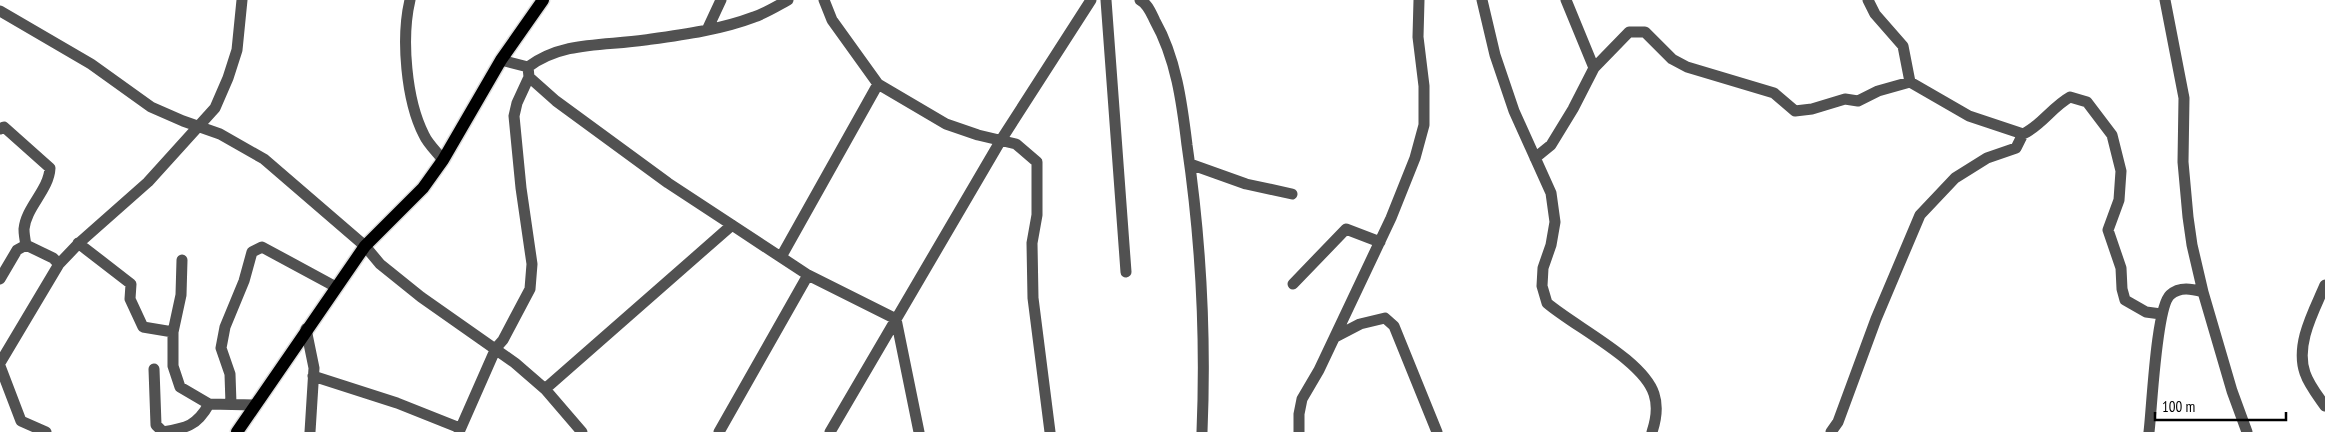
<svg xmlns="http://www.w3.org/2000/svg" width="2325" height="432" viewBox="0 0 2325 432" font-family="'PT Sans Narrow',sans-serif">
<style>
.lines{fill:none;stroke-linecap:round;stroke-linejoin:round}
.major-casing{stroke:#dbdbdb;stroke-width:15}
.minor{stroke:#515151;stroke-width:11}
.major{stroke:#000;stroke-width:12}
</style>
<rect width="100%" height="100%" fill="#fff"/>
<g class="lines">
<defs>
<path id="major" d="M237 432 365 246 423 188 443 160 501 60 543 0"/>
</defs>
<use href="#major" class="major-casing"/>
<path class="minor" d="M410 0C401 38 406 100 424 135 428 144 437 152 443 160
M824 0 832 20 878 84 946 124 978 135 1016 144 1037 162V215L1032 243 1033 298 1050 432
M1106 0 1126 272
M1140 0C1148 4 1151 13 1155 21 1176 58 1182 103 1187 145 1201 240 1206 336 1202 432
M1482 0 1495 55 1514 111 1551 193 1555 222 1551 245 1543 268 1542 286 1547 303C1575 327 1643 360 1654 394 1658 406 1656 420 1652 432
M1566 0 1594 68
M1868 0 1875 14 1903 46 1910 82
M2165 0 2184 98 2183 162 2188 217 2192 245 2203 292
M0 11 91 64 151 107 183 121 220 134 264 159 365 246 380 264 421 297 515 363 545 389 582 432
M707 30 721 0
M528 67C563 41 604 46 645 40 681 35 720 30 754 17 766 13 777 6 788 0
M529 77 556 101 668 183 732 225 808 275 896 319 919 432
M0 129 4 127 50 168C49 190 26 207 24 229 24 234 25 240 26 245L53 258 59 264
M1535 158 1551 145 1573 109 1594 68 1629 32H1645L1672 59 1687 67 1774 93 1795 111 1812 109 1845 99 1858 101 1878 91 1910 82 1969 116 2023 134
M1190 164 1246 184 1292 194
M78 243 131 284 130 299 143 327 173 332
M781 257 878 84
M182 260 181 295 173 332V366L180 387 209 404
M0 279 17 250 26 245
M1293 284 1346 229 1380 242
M2325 285C2314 311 2295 344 2305 373 2309 385 2318 396 2325 406
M306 329 314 368 310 432
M1335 337 1360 324 1385 318 1394 326 1437 432
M0 363 59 264 79 243 148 182 215 108 228 78 237 50 242 0
M0 366 21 421 46 432
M154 369 156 425 163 432C186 428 197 426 209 404L255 405
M313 376 397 403 460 428
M545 389 732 225
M231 404 230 374 221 348 225 327 244 281 252 252 262 247 336 287
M459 432 496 348 503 340 530 289 532 264 521 188 514 116 517 103 529 77 528 67 501 60
M719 432 808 275
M830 432 1001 140 1091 0
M1299 432V414L1302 399 1319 370 1391 218 1415 158 1424 125V86L1418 37 1419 0
M1831 432 1838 422 1876 319 1920 215 1955 178 1987 158 2016 148 2023 134C2041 126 2052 107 2070 97L2087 102 2112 135 2121 171 2119 200 2108 230 2121 268 2122 289 2125 300 2146 312 2161 314
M2149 432C2152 408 2156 308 2170 295 2180 286 2192 289 2203 292L2232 391 2247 432"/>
<use href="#major" class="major"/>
</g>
<path d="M2155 412v8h131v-8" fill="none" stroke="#000000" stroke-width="2.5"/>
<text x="2162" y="412" font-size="15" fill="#000000" stroke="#ffffff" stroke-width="4" paint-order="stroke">100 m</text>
</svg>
